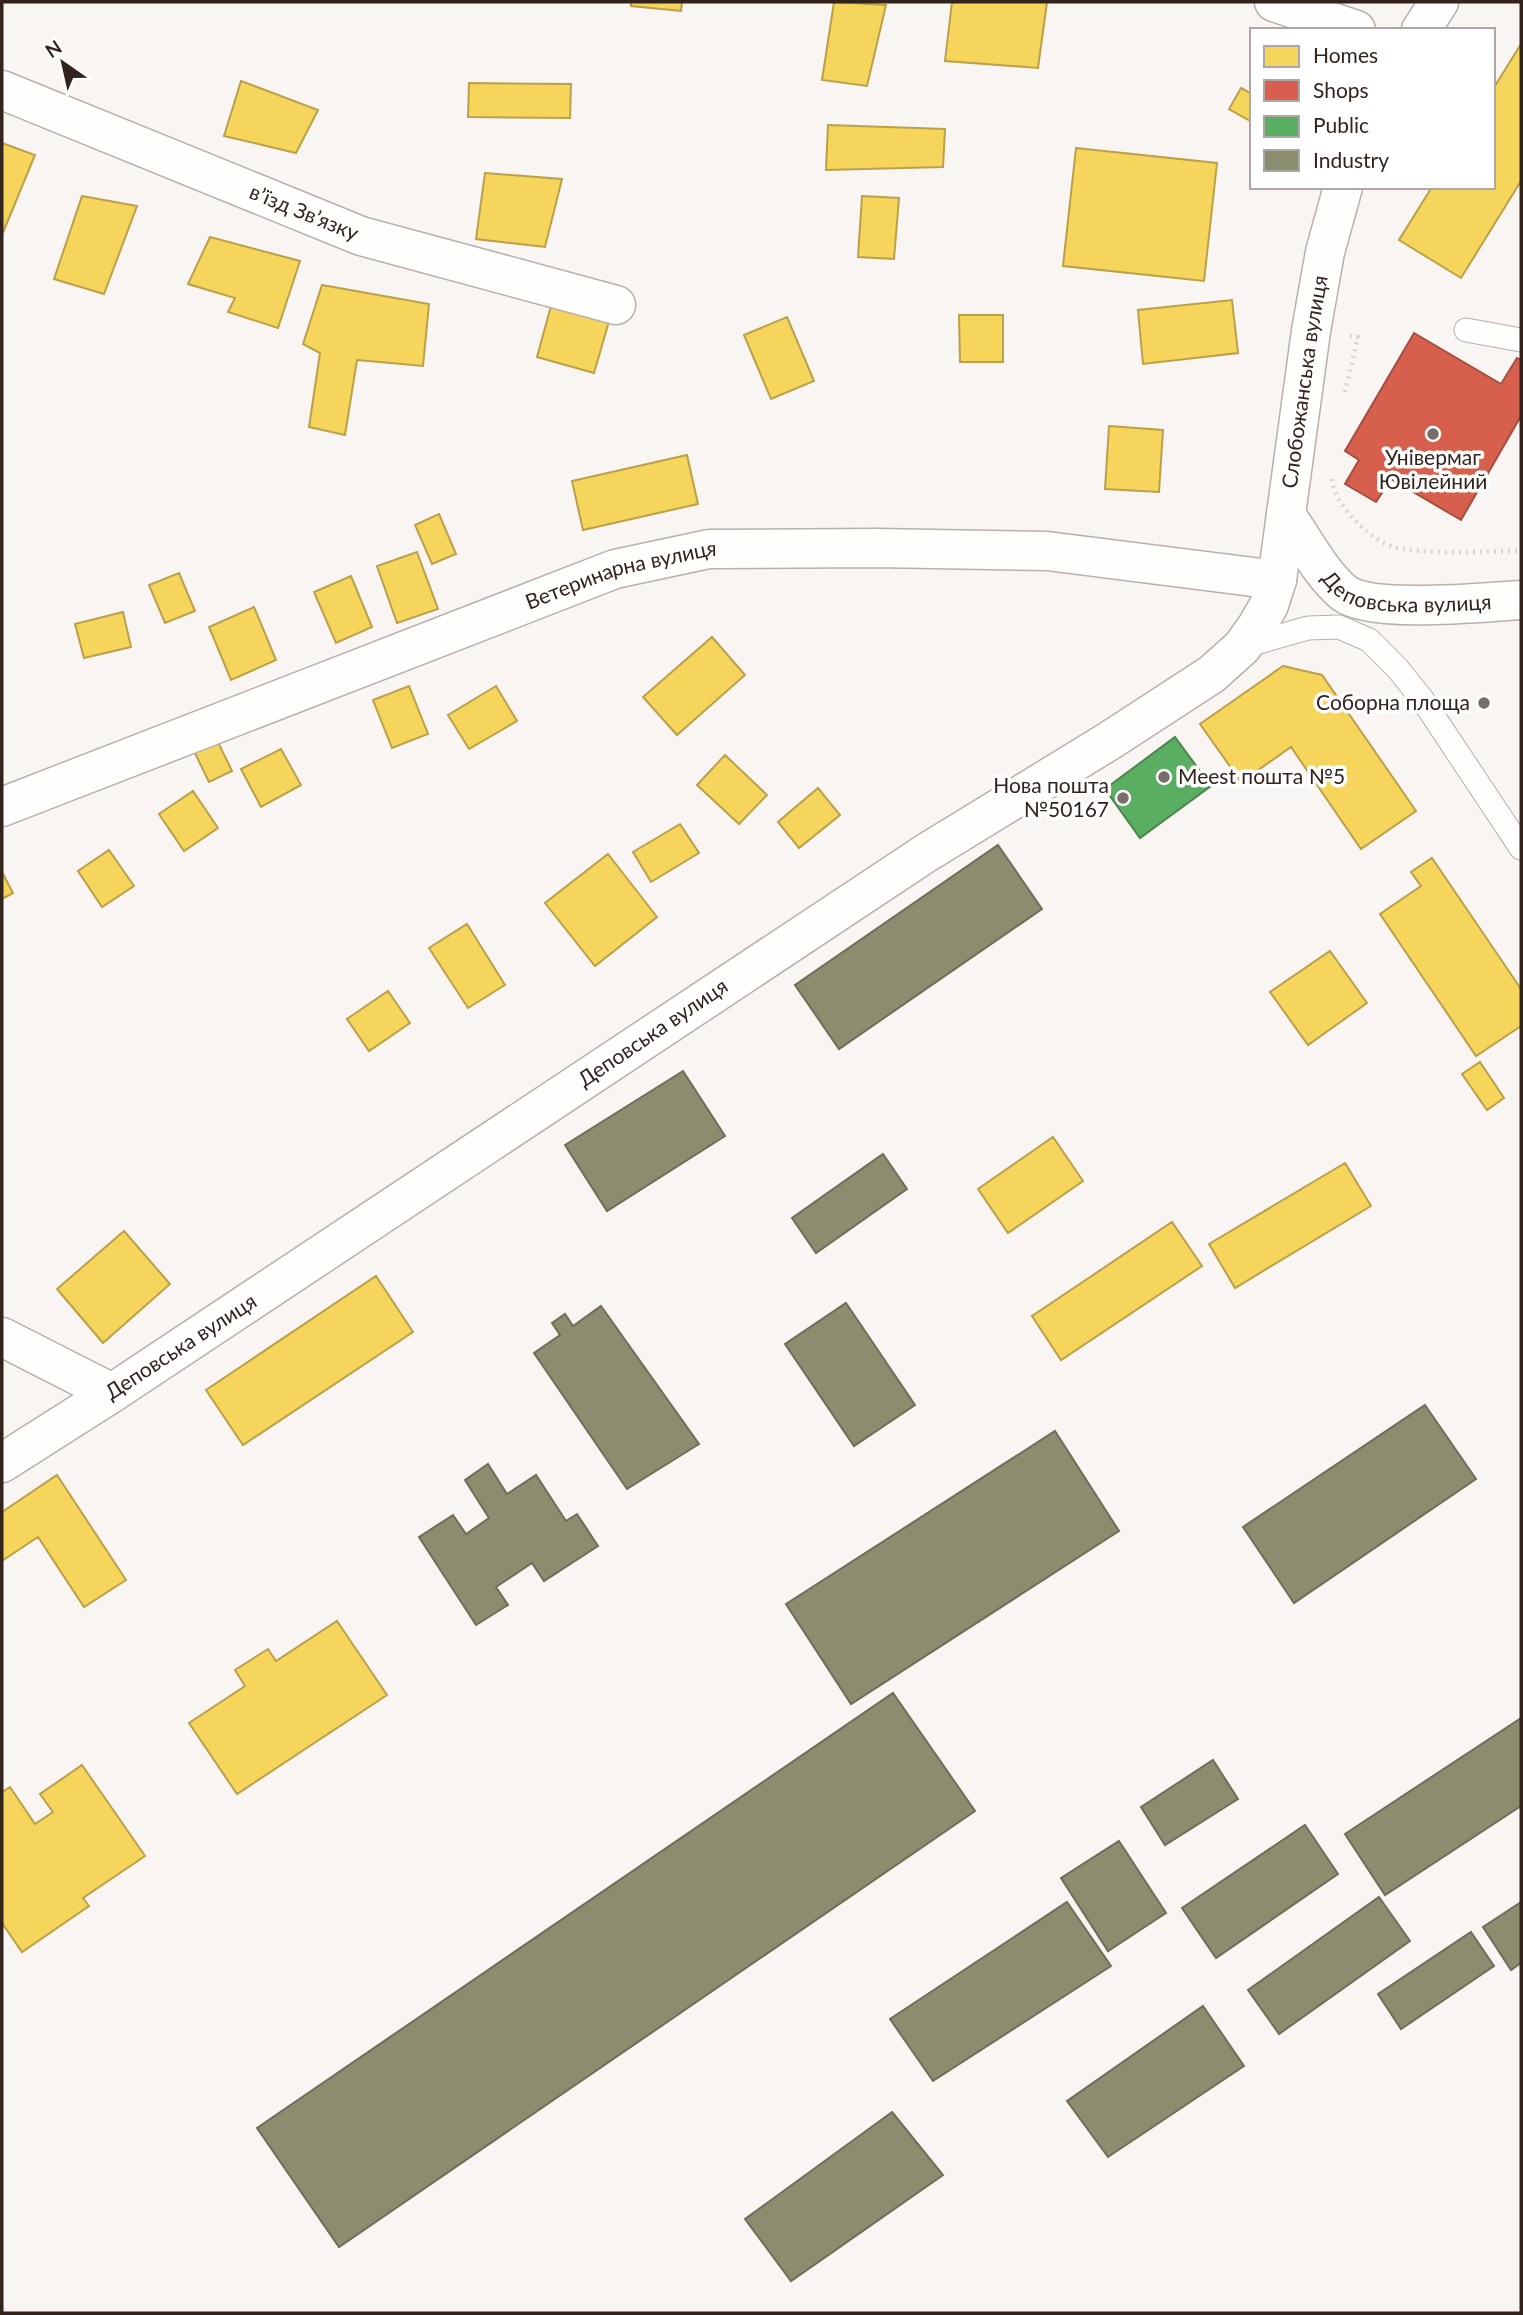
<svg xmlns="http://www.w3.org/2000/svg" width="1523" height="2315" viewBox="0 0 1523 2315" font-family="Lato,sans-serif">
<style>
.homes{fill:#f6d55c;stroke:#bba049;stroke-width:2}
.shops{fill:#d6604d;stroke:#a54e3f;stroke-width:2}
.public{fill:#5aae61;stroke:#4e854d;stroke-width:2}
.industry{fill:#8c8c6e;stroke:#716d56;stroke-width:2}
.lines{fill:none;stroke-linecap:round;stroke-linejoin:round}
.lane-casing{stroke:#b8b0ac;stroke-width:25}
.street-casing{stroke:#b8b0ac;stroke-width:41}
.secondary-casing{stroke:#b8b0ac;stroke-width:41}
.path{stroke:#d6d5d3;stroke-width:4.5;stroke-dasharray:2 5;stroke-linecap:butt}
.lane{stroke:#fefefd;stroke-width:23}
.street{stroke:#fefefd;stroke-width:38}
.secondary{stroke:#fefefd;stroke-width:38}
.poi-dot{fill:#786d68;stroke:#fff;stroke-width:2.5}
.labels{text-anchor:middle;stroke-width:7;stroke-linejoin:round;paint-order:stroke}
.street-label{font-size:21px;fill:#32241d;stroke:#fff}
.poi-label{font-size:21px;fill:#32241d;stroke:#fff;text-anchor:end}
</style>
<rect width="100%" height="100%" fill="#f9f5f3"/>
<path class="homes" d="M631 2H682L681 11 631 6Z
M834 2 886 5 867 86 822 80Z
M952 2H1047L1038 68 945 61Z
M1521 44V181L1461 278 1399 240 1432 187H1493V89Z
M241 81 318 110 296 153 224 136Z
M469 83 571 84 570 118 468 117Z
M1241 88 1252 94V122L1229 109Z
M828 125 945 129 943 167 826 170Z
M2 143 35 155 2 235Z
M1076 148 1217 163 1204 281 1063 266Z
M485 173 562 179 545 247 476 239Z
M82 196 137 206 104 294 54 279Z
M862 196 899 198 894 259 858 257Z
M210 237 300 261 278 328 228 312 235 298 188 284Z
M322 285 429 304 423 366 357 360 345 435 309 427 320 353 303 344Z
M554 295 612 311 594 373 537 357Z
M1232 300 1238 353 1143 364 1138 310Z
M959 315H1003V362H960Z
M787 317 814 381 771 399 744 335Z
M1109 426 1163 430 1159 492 1105 489Z
M687 455 698 504 583 530 572 481Z
M439 514 456 554 432 564 415 525Z
M417 552 438 609 397 623 377 566Z
M179 573 195 611 165 623 149 585Z
M351 576 372 627 336 643 314 592Z
M254 607 276 660 231 680 209 627Z
M123 612 131 647 84 658 75 624Z
M712 637 745 675 677 735 643 697Z
M1283 666 1322 675 1416 811 1361 849 1291 747 1241 782 1200 724Z
M409 686 428 734 392 748 373 700Z
M496 686 517 721 469 749 448 715Z
M216 738 232 771 209 782 193 749Z
M281 749 301 785 261 807 241 769Z
M725 755 767 795 739 824 697 785Z
M818 788 840 815 799 848 778 822Z
M193 791 218 828 184 851 159 814Z
M680 824 699 853 651 882 633 852Z
M109 850 134 886 102 907 78 871Z
M608 854 657 917 595 966 545 903Z
M1432 858 1521 989V1026L1476 1056 1380 914 1421 886 1411 872Z
M2 872 13 893 2 899Z
M467 924 505 985 468 1008 429 948Z
M1330 951 1367 1003 1308 1045 1270 992Z
M388 991 410 1023 369 1051 347 1019Z
M1480 1062 1504 1098 1487 1110 1462 1074Z
M1053 1137 1083 1181 1008 1233 978 1189Z
M1345 1163 1371 1206 1235 1288 1209 1244Z
M1172 1222 1202 1266 1061 1360 1032 1316Z
M124 1231 170 1284 103 1343 57 1289Z
M376 1276 413 1332 243 1445 206 1390Z
M57 1475 126 1580 84 1607 38 1537 2 1561V1512Z
M337 1621 387 1695 237 1794 189 1723 245 1686 235 1670 268 1649 276 1661Z
M82 1765 145 1856 83 1898 89 1906 22 1952 2 1923V1792L10 1787 35 1824 53 1812 40 1794Z"/>
<path class="shops" d="M1414 333 1501 384 1517 358 1521 360V416L1461 520 1391 479 1376 502 1345 484 1359 460 1345 451Z"/>
<path class="public" d="M1175 737 1211 786 1140 838 1105 789Z"/>
<path class="industry" d="M998 845 1042 909 839 1049 795 985Z
M683 1071 725 1136 607 1211 565 1145Z
M883 1154 907 1189 816 1253 792 1218Z
M846 1303 915 1405 854 1446 785 1344Z
M601 1306 699 1444 627 1489 534 1353 560 1335 552 1323 565 1314 573 1326Z
M1425 1405 1476 1479 1294 1603 1243 1527Z
M1055 1431 1119 1531 851 1704 786 1604Z
M488 1464 507 1494 536 1475 566 1521 577 1514 598 1546 544 1581 532 1563 496 1587 508 1605 476 1625 419 1537 453 1515 466 1534 489 1518 465 1480Z
M893 1693 975 1811 339 2247 257 2128Z
M1521 1718V1806L1385 1895 1345 1834Z
M1213 1760 1238 1799 1165 1845 1141 1807Z
M1305 1825 1338 1874 1216 1958 1182 1908Z
M1119 1841 1166 1913 1108 1951 1061 1878Z
M1379 1897 1410 1941 1279 2034 1248 1990Z
M1067 1902 1111 1966 933 2081 890 2019Z
M1521 1902V1963L1511 1970 1483 1927Z
M1471 1932 1494 1966 1401 2029 1378 1994Z
M1203 2006 1244 2066 1108 2157 1067 2101Z
M892 2112 943 2175 791 2281 745 2219Z"/>
<g class="lines">
<defs>
<path id="lane" d="M1466 330 1521 340
M1245 646 1308 628 1339 627 1369 640 1398 669 1422 699 1521 848"/>
<g id="street">
<path d="M1274 2 1356 30"/>
<path id="s1" d="M2 90 361 236 616 305"/>
<path id="s2" d="M1286 515C1304 540 1320 573 1344 593 1372 614 1483 602 1521 600"/>
<path id="s3" d="M2 807 615 569 709 549 877 548 1047 551 1277 580 1269 605 1257 626 1242 647 1212 674 1109 741 926 853 112 1393 2 1463"/>
<path d="M2 1337 112 1393"/>
</g>
<g id="secondary">
<path d="M1421 30 1439 2"/>
<path id="s4" d="M1277 580 1311 331 1325 252 1343 187"/>
</g>
</defs>
<use href="#lane" class="lane-casing"/>
<use href="#street" class="street-casing"/>
<use href="#secondary" class="secondary-casing"/>
<path class="path" d="M1345 392 1358 337 1350 336
M1332 479C1333 493 1343 507 1352 517 1363 529 1375 540 1391 546 1424 556 1485 551 1521 551"/>
<use href="#lane" class="lane"/>
<use href="#street" class="street"/>
<use href="#secondary" class="secondary"/>
</g>
<g class="poi-dot">
<circle cx="1433" cy="434" r="7"/>
<circle cx="1484" cy="703" r="7"/>
<circle cx="1164" cy="777" r="7"/>
<circle cx="1123" cy="798" r="7"/>
</g>
<g class="labels">
<g class="street-label">
<text dy="7" stroke="none"><textPath href="#s1" startOffset="326">в’їзд Зв’язку</textPath></text>
<text dy="7" stroke="none"><textPath href="#s4" startOffset="200">Слобожанська вулиця</textPath></text>
<text dy="7" stroke="none"><textPath href="#s3" startOffset="662">Ветеринарна вулиця</textPath></text>
<text dy="7" stroke="none"><textPath href="#s2" startOffset="159">Деповська вулиця</textPath></text>
<text transform="translate(653 1033) rotate(-34)" y="7">Деповська вулиця</text>
<text transform="translate(181 1347) rotate(-33)" y="7">Деповська вулиця</text>
</g>
<g class="poi-label">
<text x="1433" y="465" text-anchor="middle">Універмаг<tspan x="1433" dy="24">Ювілейний</tspan></text>
<text x="1470" y="710">Соборна площа</text>
<text x="1178" y="784" text-anchor="start">Meest пошта №5</text>
<text x="1109" y="793">Нова пошта<tspan x="1109" dy="24">№50167</tspan></text>
</g>
</g>
<rect width="1523" height="2315" fill="none" stroke="#32241d" stroke-width="7"/>
<rect x="1250" y="28" width="245" height="161" fill="#ffffff" stroke="#ada7a5" stroke-width="2"/>
<rect x="1264" y="46" width="35" height="21" fill="#f6d55c" stroke="#ada7a5" stroke-width="2"/>
<text x="1313" y="63" font-size="21" fill="#32241d">Homes</text>
<rect x="1264" y="80" width="35" height="21" fill="#d6604d" stroke="#ada7a5" stroke-width="2"/>
<text x="1313" y="98" font-size="21" fill="#32241d">Shops</text>
<rect x="1264" y="116" width="35" height="21" fill="#5aae61" stroke="#ada7a5" stroke-width="2"/>
<text x="1313" y="133" font-size="21" fill="#32241d">Public</text>
<rect x="1264" y="150" width="35" height="21" fill="#8c8c6e" stroke="#ada7a5" stroke-width="2"/>
<text x="1313" y="168" font-size="21" fill="#32241d">Industry</text>
<g transform="translate(63 63) rotate(326)" stroke="#ffffff" stroke-width="5" paint-order="stroke">
<path d="M0-5L12 26L0 18L-12 26Z" fill="#32241d"/>
<text y="-10" font-size="19" font-weight="bold" text-anchor="middle" fill="#32241d">N</text>
</g>
</svg>
